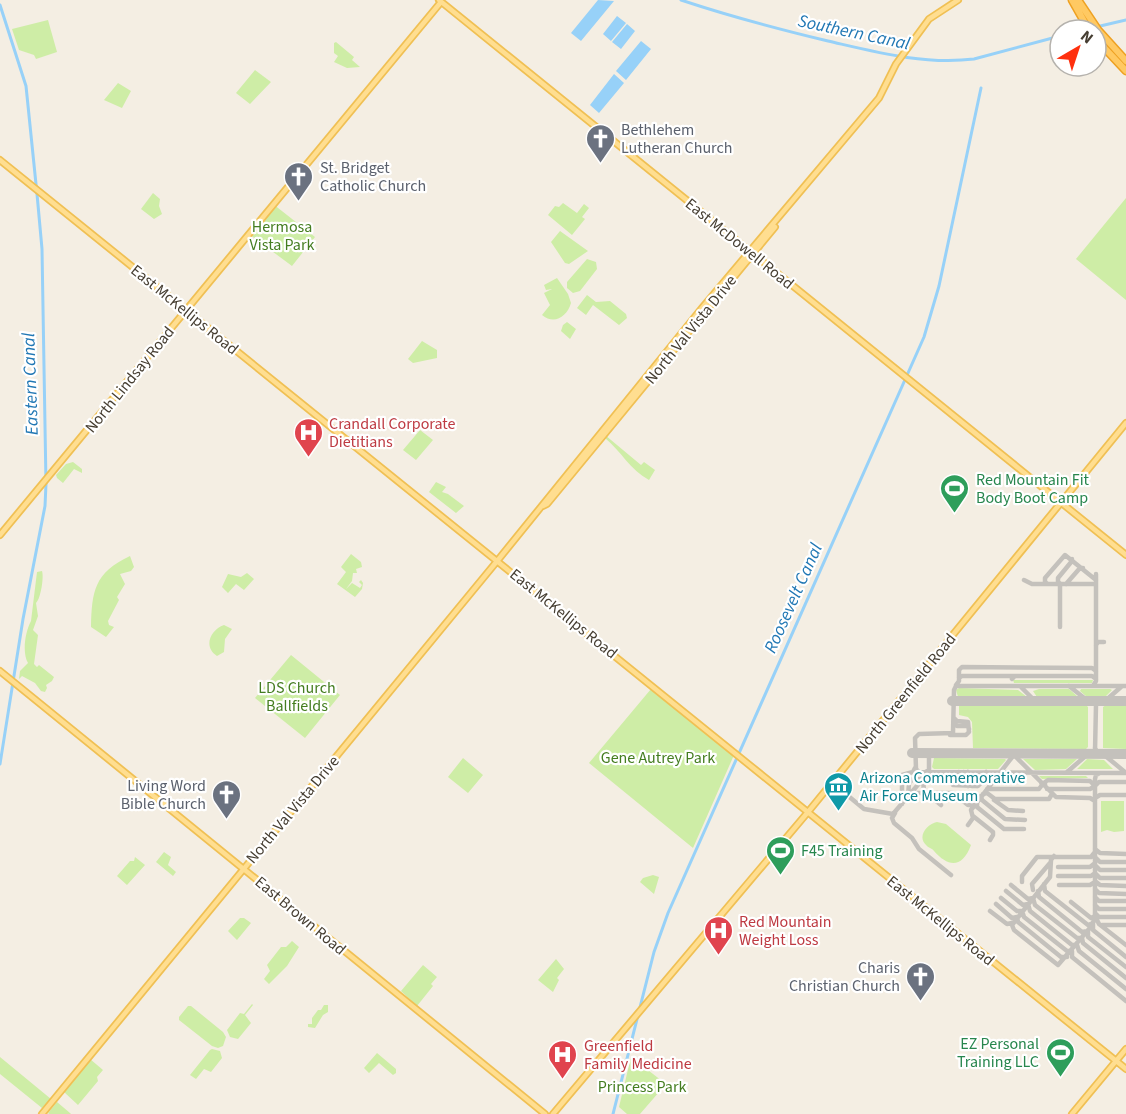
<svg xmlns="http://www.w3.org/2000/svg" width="1126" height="1114" viewBox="0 0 1126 1114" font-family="'Source Sans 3',sans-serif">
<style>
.green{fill:#ceeda6}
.water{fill:#97d1f8}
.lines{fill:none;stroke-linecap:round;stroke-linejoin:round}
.canal{stroke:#97d1f8;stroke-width:3}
.taxiway{stroke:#c4c1bc;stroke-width:4.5}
.runway{stroke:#c4c1bc;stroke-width:10}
.major-casing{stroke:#f0c054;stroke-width:8}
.highway-casing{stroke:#eea122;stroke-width:9}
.major{stroke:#ffde90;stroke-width:4.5}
.highway{stroke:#ffc962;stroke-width:6}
.labels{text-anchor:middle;stroke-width:4.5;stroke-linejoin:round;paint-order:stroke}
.worship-label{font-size:16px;fill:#5b616d;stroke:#fff;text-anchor:start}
.park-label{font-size:16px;fill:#447d20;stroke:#fff}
.street-label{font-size:16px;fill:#463e32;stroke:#fff}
.health-label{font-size:16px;fill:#be3a42;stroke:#fff;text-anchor:start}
.leisure-label{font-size:16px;fill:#27864d;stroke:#fff;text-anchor:start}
.culture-label{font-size:16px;fill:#0d838f;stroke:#fff;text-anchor:start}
.water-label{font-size:18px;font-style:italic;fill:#2077b4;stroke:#fff}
</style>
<rect width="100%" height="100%" fill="#f4eee3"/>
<path class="green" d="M48 20 57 52 36 59 34 55 19 50 12 29Z
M336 42 354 57 352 60 360 67 347 68 334 62 338 56 334 53V43Z
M255 70 271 82 250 104 236 93Z
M118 83 131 91 122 108 104 100Z
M153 193 160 199 159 206 162 214 154 219 141 209Z
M1126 198V300L1076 259Z
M563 203 577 213 584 204 589 208 582 217 585 219 572 235 548 215 555 206 559 207Z
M273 204 315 237 292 266 249 234Z
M560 231 588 251 569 264 565 263 551 242Z
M587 259 596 262 597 269 580 291 573 293 567 288V282Z
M557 278 568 294 571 303C567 317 554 325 542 315L550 305 544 293 552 289 546 290 544 285Z
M587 295 596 302 610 301 626 314 627 318 619 325 593 305 586 315 577 308Z
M567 322 576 329 570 339 561 331 563 325Z
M422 341 437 350V358L413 363 408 359Z
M420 430 433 440 416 460 403 450Z
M605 435 641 465 644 462 655 470 649 480C630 470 621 451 605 438Z
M73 462 82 469V473L74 469 63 483 57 478 56 475 66 464Z
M436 482 446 487 442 492 448 494 464 506 456 513 429 492Z
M351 554 361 562 362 567 356 569 357 573H353L352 581 346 589 352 583 360 588 362 585 359 582 361 580 363 583 362 589 355 597 337 584 346 572 341 567Z
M130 556 134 567 131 571 120 574 125 584 117 597 119 600 108 621 109 625 114 627 106 637 91 627C92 591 94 573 130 556Z
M42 571C44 576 41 598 36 603L38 616 33 630 38 635 34 664 37 667 39 665 54 677 52 681 46 685 47 688 45 692 41 691 35 683 22 676 19 679 20 671 28 663C22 653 25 632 31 621L37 572Z
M247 573 254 579 244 590 236 584 228 593 222 587 228 574 241 577Z
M224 625 232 629 225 639 224 652 217 656C203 647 210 630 224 625Z
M291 655 340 695 305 738 255 698Z
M1013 680H1093L1092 683H1014Z
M959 688 1018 690 1027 697H958L956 690Z
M651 689 734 755 693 848 589 763Z
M1039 689H1069L1077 696 1037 697 1033 691Z
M1081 689H1110L1112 690 1105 697H1087L1080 691Z
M964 705H1086L1088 707V747L1086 749 973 748 972 722 968 717 959 715V706Z
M1106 705H1126V749L1103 748V707Z
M463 758 483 775 468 793 448 777Z
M934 758 1005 759 1006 760 998 769H934L932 767Z
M1023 759H1077L1066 769 1035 770Z
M1087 759 1104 760 1113 769H1077Z
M1039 776H1086L1088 778 1042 779Z
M1101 801H1124V831L1114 832 1107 830 1101 832Z
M937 822 946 824 971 845C962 869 948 867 934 851 932 848 929 848 927 846 916 837 927 824 937 822Z
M164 852 171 857 168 865 176 872 173 876 156 862Z
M135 857 145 865 127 885 117 876 130 861H134Z
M653 875 659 877 654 894 640 882 643 878Z
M240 918H244L251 923 237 940 228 931Z
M292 941 299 947 287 966 269 984 264 979 270 971 267 965 281 947H286Z
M556 959 564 969 557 978 559 980 553 992 538 980Z
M423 965 437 977 431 984 433 986 417 1006 401 991Z
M252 1004 253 1005 245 1015 251 1023 238 1039 230 1037 227 1030 240 1013 244 1014Z
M324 1005H328V1012L323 1015 315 1028 308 1027V1024H312V1018L318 1010H321Z
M188 1006H191L223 1032 226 1037 223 1046 218 1048 212 1046 179 1020V1017Z
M212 1049 220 1051 222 1058 211 1072 204 1069 196 1079 190 1075 210 1050Z
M377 1053 396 1069V1073L393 1075 379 1063 369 1073 364 1068Z
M0 1057 51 1099 42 1108 0 1074Z
M631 1057 666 1084 640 1114H627L619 1107Z
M90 1059 103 1070 97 1077 98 1081 78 1105 64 1092Z
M57 1102 70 1113 71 1114H49L48 1113Z"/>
<path class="water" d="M598 0 614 1 581 41 571 33Z
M617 16 626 23 611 41 603 34Z
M627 24 635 31 621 49 612 42Z
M641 41 651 49 626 80 616 71Z
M614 74 624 83 599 113 590 105Z"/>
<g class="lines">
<path class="canal" d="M681 0C729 16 778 29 828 41 876 52 924 65 974 59L1060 36
M0 5 26 86 37 194 42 249 46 484 45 506 23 619 0 764
M1096 27 1126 20
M613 1114 654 952 668 913 924 337 939 286 981 88"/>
<path class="taxiway" d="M1024 580 1032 584H1096
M1048 584 1045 582V578L1065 555 1096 580
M1060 584V627
M1061 584 1058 582V578L1072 561V559
M1066 584 1080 568H1083
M1096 645 1098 642H1104
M959 678 962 676H1015
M1012 679 1015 676H1092L1096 679
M956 685 959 681V670L962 667 1092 668 1096 671
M1069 686 1088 701
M1093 686 1096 681V574
M1021 687 1034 700 1038 701
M1105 701 1121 687
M954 723 957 726H968L969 729
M950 735H966L969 732 968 722 957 721 954 718
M1095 748 1097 752 1103 754 1125 772
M1009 754 1015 756 1056 797 1090 798 1095 801
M919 772 1126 773
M959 772 963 774 964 783 968 786
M964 772 967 774 969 783 972 786
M968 772 972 775 973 783 977 786
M1067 772 1088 754 1095 751 1096 705
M947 773 953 785 978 786 981 783 982 775 986 772
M902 778 905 780 922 779
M923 780 924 791 941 805
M927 780 916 769 915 738 919 734 953 733 954 690 956 686H1126
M924 781 945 780
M1045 785V782L1048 780 1090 781 1095 786 1099 782H1126
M987 789H1039L1042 785 1041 782
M1047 789H1090L1095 786
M841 790 864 809 893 814 922 780 924 773 929 770V753
M983 794 987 793 995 799H1049L1052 794
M910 795 915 793H953L968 805H974
M981 796 982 800 1005 819 1025 820
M908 797 909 783 912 780
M1095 798 1100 795H1126
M994 800 1008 810 1023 811
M977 802V807L1004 829H1024
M902 804V775L913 772 915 768
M895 813 892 818 894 823 912 838 919 849 951 875
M973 816 993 832V835L990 840
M968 825 973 818 971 810 1013 756 1019 754
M1095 849 1100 853 1126 854
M1054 856 1051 860 1050 877 1012 925 1014 930 1058 965 1089 929 1095 919V779L1096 775 1100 773
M1095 857 1100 862H1126
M1095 865 1100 870H1126
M1058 867H1090L1095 863
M1095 873 1100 878H1126
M1058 876H1091L1095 873
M1095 881 1100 885 1126 886
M1022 882V876L1037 857H1091L1095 852
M1044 884 1045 891 1088 925 1093 923V930L1126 957
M1011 885 1028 899 1033 898 1035 905 1077 938H1082L1083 943 1126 978
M1059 885H1090L1095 882
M1095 889 1099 893 1126 894
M1033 890 1032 884 1050 863
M1006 891 1023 905 1028 904 1030 911 1072 945H1077L1079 951 1126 989
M1038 891 1039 897 1082 932 1088 931V937L1126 967
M1095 897 1099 901H1126
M1001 898 1017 911H1022L1024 917 1067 951H1072V957L1126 1001
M1071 902 1091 918 1095 916 1099 924 1126 945
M996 904 1012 918 1017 917 1018 922 1061 957H1067
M1095 905 1099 909H1126
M990 911 1007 924 1012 923
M1095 913 1099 917H1126
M1102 925H1126"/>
<path class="runway" d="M952 701H1126
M912 753 1126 754"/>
<defs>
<path id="major" d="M439 0 1126 555
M0 160 1126 1069
M543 506 547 504 775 227
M0 535 441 2
M0 671 545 1114
M42 1114 498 560 702 308 879 98 896 64 929 19 958 0
M553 1114 808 812 1126 423
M1072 1114 1126 1049"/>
<path id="highway" d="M1072 0 1089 30
M1078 0 1098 30 1126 61
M1096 39 1126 71"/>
</defs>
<use href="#major" class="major-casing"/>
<use href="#highway" class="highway-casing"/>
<use href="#major" class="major"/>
<use href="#highway" class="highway"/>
</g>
<defs>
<symbol id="church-pin" viewBox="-11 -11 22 30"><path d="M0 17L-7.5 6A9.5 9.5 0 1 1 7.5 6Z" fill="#6b7280" stroke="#fff"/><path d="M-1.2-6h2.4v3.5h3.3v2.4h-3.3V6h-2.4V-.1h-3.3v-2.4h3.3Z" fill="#fff"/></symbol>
<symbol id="hospital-pin" viewBox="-11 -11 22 30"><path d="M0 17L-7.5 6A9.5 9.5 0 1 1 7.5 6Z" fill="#e0444e" stroke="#fff"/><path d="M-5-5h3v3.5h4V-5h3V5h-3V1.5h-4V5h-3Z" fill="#fff"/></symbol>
<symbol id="stadium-pin" viewBox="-11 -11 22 30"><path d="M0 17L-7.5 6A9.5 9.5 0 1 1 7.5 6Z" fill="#2e9e5b" stroke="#fff"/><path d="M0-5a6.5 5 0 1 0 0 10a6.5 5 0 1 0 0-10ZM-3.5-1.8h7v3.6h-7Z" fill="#fff"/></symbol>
<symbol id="museum-pin" viewBox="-11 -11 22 30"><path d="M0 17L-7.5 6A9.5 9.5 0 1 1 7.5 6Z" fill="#0f9aa8" stroke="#fff"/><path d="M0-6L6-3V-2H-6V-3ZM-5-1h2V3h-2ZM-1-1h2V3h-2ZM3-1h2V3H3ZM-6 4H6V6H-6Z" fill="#fff"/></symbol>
</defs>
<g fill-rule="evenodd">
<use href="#church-pin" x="584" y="122" width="33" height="45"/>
<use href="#church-pin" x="282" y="160" width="33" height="45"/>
<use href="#hospital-pin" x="292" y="416" width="33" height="45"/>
<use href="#stadium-pin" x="938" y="472" width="33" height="45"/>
<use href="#museum-pin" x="822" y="770" width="33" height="45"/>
<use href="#church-pin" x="210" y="778" width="33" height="45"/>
<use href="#stadium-pin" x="764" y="834" width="33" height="45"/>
<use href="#hospital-pin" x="702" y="914" width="33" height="45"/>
<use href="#church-pin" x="904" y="960" width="33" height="45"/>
<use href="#stadium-pin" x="1044" y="1036" width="33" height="45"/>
<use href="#hospital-pin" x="546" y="1038" width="33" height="45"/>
</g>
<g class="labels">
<g class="worship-label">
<text x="621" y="135">Bethlehem<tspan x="621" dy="18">Lutheran Church</tspan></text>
<text x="320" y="173">St. Bridget<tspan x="320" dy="18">Catholic Church</tspan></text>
<text x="206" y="791" text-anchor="end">Living Word<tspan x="206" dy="18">Bible Church</tspan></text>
<text x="900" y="973" text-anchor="end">Charis<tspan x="900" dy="18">Christian Church</tspan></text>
</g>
<g class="park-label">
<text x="282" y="232">Hermosa<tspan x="282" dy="18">Vista Park</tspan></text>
<text x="297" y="693">LDS Church<tspan x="297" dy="18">Ballfields</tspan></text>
<text x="658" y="763">Gene Autrey Park</text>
<text x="642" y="1092">Princess Park</text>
</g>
<g class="street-label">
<text transform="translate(740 243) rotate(39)" y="6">East McDowell Road</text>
<text transform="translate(185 309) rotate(39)" y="6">East McKellips Road</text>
<text transform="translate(690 329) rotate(-51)" y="6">North Val Vista Drive</text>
<text transform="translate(129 379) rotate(-51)" y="6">North Lindsay Road</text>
<text transform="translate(564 613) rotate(39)" y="6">East McKellips Road</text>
<text transform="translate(905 693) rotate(-51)" y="6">North Greenfield Road</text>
<text transform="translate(292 809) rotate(-50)" y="6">North Val Vista Drive</text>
<text transform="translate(301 915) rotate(40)" y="6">East Brown Road</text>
<text transform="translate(941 920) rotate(39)" y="6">East McKellips Road</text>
</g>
<g class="health-label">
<text x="329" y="429">Crandall Corporate<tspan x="329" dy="18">Dietitians</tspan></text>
<text x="739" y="927">Red Mountain<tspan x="739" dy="18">Weight Loss</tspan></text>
<text x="584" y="1051">Greenfield<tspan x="584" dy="18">Family Medicine</tspan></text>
</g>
<g class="leisure-label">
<text x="976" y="485">Red Mountain Fit<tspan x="976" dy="18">Body Boot Camp</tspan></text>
<text x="801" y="856">F45 Training</text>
<text x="1039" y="1049" text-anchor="end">EZ Personal<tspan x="1039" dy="18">Training LLC</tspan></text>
</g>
<g class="culture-label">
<text x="860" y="783">Arizona Commemorative<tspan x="860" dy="18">Air Force Museum</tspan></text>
</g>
<g class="water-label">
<text transform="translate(854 32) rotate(12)" y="6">Southern Canal</text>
<text transform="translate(30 384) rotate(-92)" y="6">Eastern Canal</text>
<text transform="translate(793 598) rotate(-66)" y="6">Roosevelt Canal</text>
</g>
</g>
<g transform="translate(1078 48) rotate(39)"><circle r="28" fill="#ffffff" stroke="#b5b2ad" stroke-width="1.5"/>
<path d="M0-4.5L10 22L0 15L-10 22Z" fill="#ff300e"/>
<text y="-9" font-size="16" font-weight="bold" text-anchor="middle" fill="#463e32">N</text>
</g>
</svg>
